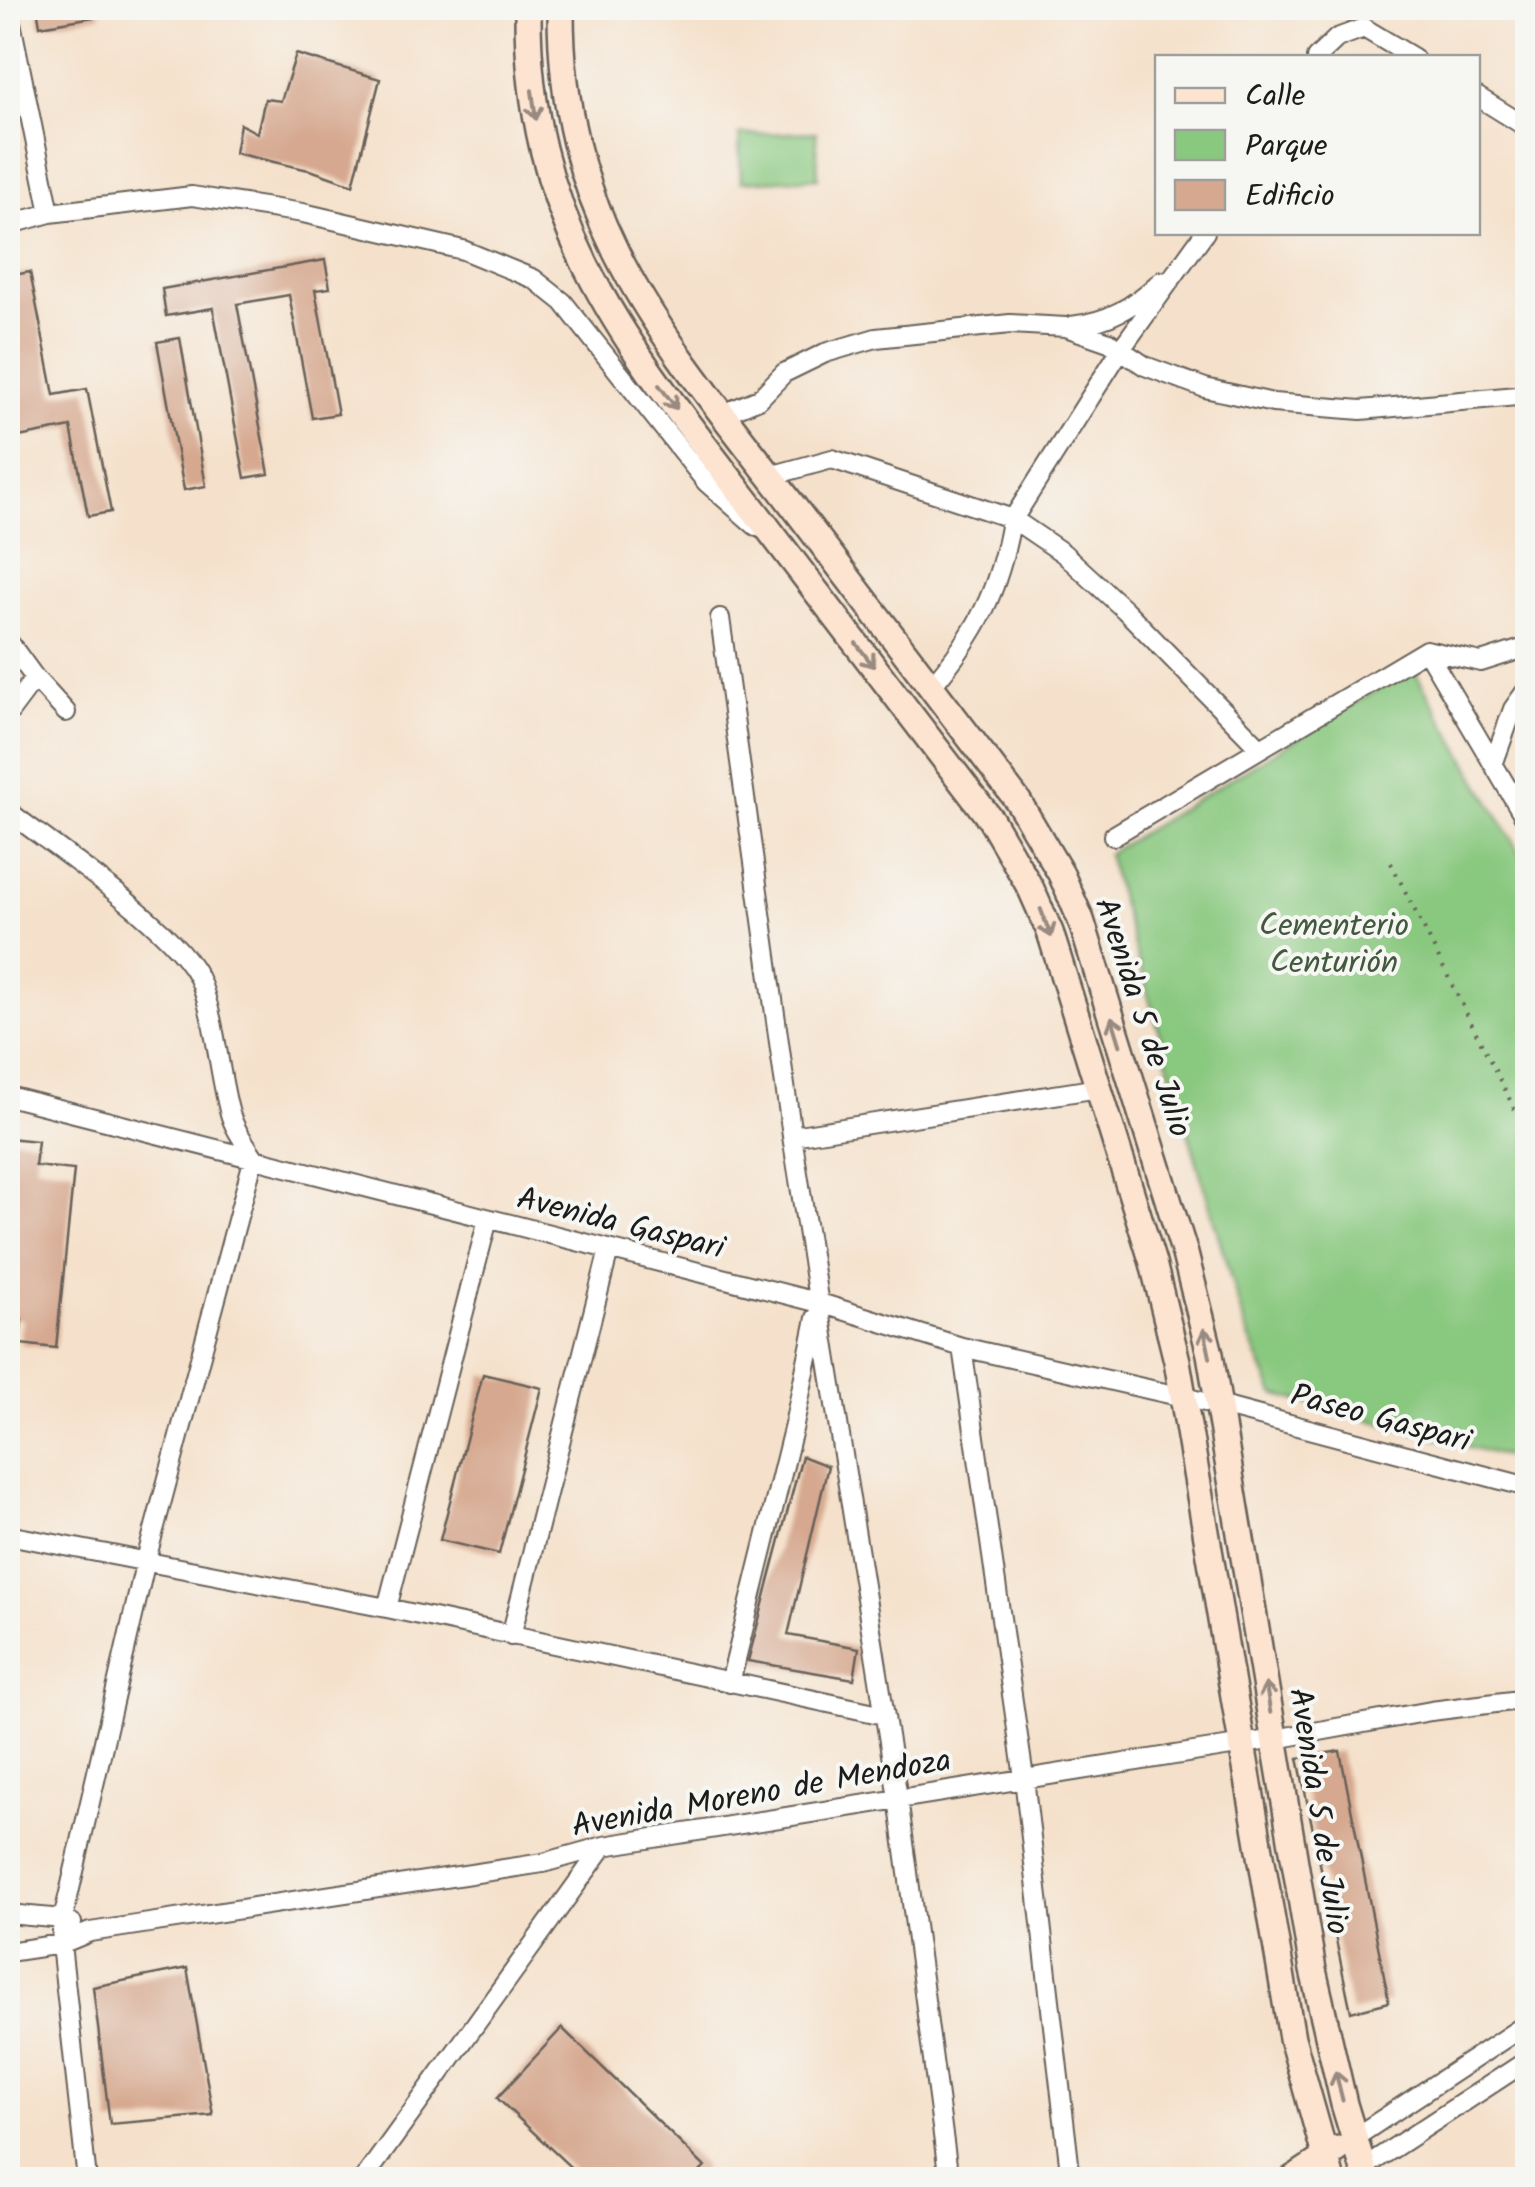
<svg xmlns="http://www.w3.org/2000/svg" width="1535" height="2187" viewBox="0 0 1535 2187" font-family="Kalam,sans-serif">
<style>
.green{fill:#89c87f;stroke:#52724e;stroke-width:2.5}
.building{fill:#d6a88f}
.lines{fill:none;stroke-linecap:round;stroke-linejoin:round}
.street-casing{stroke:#686159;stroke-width:22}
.secondary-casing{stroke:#686159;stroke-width:30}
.path{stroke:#686159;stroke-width:4;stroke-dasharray:2.5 8;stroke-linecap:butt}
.street{stroke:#fff;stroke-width:18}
.secondary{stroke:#fde4d1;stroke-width:25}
.oneway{stroke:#988a80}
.labels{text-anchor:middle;stroke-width:8;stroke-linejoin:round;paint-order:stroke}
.park-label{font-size:32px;fill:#42583f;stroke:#f6f6f2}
.street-label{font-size:32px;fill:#1c1c1c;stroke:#f6f6f2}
</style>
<rect width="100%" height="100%" fill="#f6f6f2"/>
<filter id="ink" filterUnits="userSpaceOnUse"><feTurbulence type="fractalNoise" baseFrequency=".01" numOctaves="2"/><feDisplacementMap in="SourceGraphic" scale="20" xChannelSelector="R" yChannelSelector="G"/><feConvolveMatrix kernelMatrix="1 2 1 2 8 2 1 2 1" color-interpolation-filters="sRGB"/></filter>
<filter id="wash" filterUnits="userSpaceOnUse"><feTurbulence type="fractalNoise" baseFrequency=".0048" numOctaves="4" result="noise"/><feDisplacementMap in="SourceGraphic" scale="40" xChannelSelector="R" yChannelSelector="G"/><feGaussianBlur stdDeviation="2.25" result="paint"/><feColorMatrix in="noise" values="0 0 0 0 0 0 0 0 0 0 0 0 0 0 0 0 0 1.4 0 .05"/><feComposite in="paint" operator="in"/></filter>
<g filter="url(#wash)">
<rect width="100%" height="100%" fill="#f5e1cb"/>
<path class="green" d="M816 132 818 178 741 182 739 135Z
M1413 668 1527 866 1528 1458 1521 1461 1274 1394 1246 1330 1107 854Z"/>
<g id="blocks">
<path class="building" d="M37 8H100V16L40 26Z
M296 54 380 79 353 185 313 171 235 153 240 124 257 133 265 99 281 101Z
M325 260 330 288 315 290 338 414 312 418 289 295 237 304 269 474 245 478 213 308 166 316 162 289Z
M30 272 54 395 87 389 111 512 88 516 71 427 8 439V276Z
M180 338 206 486 184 490 157 342Z
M8 1138 38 1141 35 1166 74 1170 56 1348 20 1344 22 1319 8 1318Z
M483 1374 542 1388 499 1554 440 1540Z
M802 1456 828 1466 788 1635 859 1648 854 1679 748 1661Z
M1340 1751 1389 2002 1351 2012 1298 1758Z
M187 1968 213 2115 110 2124 93 1987Z
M562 2028 705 2167 692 2180H584L497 2098Z"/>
</g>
</g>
<g filter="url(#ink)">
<use href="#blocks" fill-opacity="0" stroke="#686159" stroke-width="2.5"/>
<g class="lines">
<defs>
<path id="street" d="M8 8 50 213
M1316 58 1337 38 1364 28 1414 58
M1478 97 1528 128
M8 225 50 213 192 196 303 213 463 250 534 279 563 302 706 482 756 526
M1071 326C1109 322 1133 307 1161 281
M723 414 759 399 784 373 825 353 876 338 1010 324 1066 327 1109 342 1145 366 1205 388 1273 403 1361 410 1528 395
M770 476 832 459 1013 519 1063 553 1125 610 1260 748
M1013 519 1121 349 1205 232
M720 618 792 1136 898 1798 949 2180
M8 641 35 678 8 714
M1426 650 1528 823
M35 678 66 712
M931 687C977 633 999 591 1011 521
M1494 762 1513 709 1528 688
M8 811C54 847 182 932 201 983 216 1024 218 1067 229 1110 233 1127 244 1142 254 1157L146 1560 63 1919 61 1944 87 2180
M1113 836 1426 650 1481 662 1528 647
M8 1096 820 1303 962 1347 1218 1405 1528 1487
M792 1136 1099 1088
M962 1347 1024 1778 1071 2180
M8 1535 387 1608 884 1715
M387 1608 488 1219
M511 1636 609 1250
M730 1683 794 1425 816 1318
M8 1914 63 1919 72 1923
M8 1952 61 1944 90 1932 543 1863 604 1846 1275 1739 1431 1711 1528 1699
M1354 2138 1528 2023
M1363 2168 1528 2060
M363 2180 604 1846"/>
<path id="secondary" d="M528 8C526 238 639 359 770 531 844 627 917 724 991 820L1031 889 1050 932 1153 1263 1177 1361 1292 2038 1332 2180
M561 8C560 231 670 344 797 511 870 607 944 704 1018 801L1061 874 1081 920 1185 1254 1210 1354 1313 1970 1344 2104 1367 2180
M1291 2180 1338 2149"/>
</defs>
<use href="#street" class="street-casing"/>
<use href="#secondary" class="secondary-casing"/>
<path class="path" d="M1391 863 1528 1136"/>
<use href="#street" class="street"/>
<use href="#secondary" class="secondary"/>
</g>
<defs><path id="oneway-shaft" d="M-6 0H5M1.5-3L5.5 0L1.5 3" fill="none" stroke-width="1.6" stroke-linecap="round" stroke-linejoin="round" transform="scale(2.5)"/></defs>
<g class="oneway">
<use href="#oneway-shaft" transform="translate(534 105) rotate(82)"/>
<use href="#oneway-shaft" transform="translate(668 397) rotate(53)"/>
<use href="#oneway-shaft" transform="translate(865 655) rotate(53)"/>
<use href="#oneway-shaft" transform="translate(1046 923) rotate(69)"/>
<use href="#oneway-shaft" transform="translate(1116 1031) rotate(-107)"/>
<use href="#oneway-shaft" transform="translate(1207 1343) rotate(-102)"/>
<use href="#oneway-shaft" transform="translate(1268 1698) rotate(-99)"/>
<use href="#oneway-shaft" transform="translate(1339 2086) rotate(-104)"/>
</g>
</g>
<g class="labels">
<g class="park-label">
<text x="1334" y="935">Cementerio<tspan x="1334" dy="37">Centurión</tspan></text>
</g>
<g class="street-label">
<text transform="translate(1144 1017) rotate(72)" y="11">Avenida 5 de Julio</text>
<text transform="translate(621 1222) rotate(14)" y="11">Avenida Gaspari</text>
<text transform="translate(1381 1417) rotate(15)" y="11">Paseo Gaspari</text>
<text transform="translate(761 1792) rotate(-10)" y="11">Avenida Moreno de Mendoza</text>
<text transform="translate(1320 1811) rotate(81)" y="11">Avenida 5 de Julio</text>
</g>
</g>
<rect width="1535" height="2187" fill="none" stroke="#f6f6f2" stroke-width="40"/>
<rect x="1155" y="55" width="325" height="180" fill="#f6f6f2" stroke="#9f9f9c" stroke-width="2.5"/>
<rect x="1175" y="88" width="50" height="15" fill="#fde4d1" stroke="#9f9f9c" stroke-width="2.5"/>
<text x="1245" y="105" font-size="30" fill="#1c1c1c">Calle</text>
<rect x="1175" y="130" width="50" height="30" fill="#89c87f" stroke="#9f9f9c" stroke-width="2.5"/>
<text x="1245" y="155" font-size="30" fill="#1c1c1c">Parque</text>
<rect x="1175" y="180" width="50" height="30" fill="#d6a88f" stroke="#9f9f9c" stroke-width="2.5"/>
<text x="1245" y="205" font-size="30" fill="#1c1c1c">Edificio</text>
</svg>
